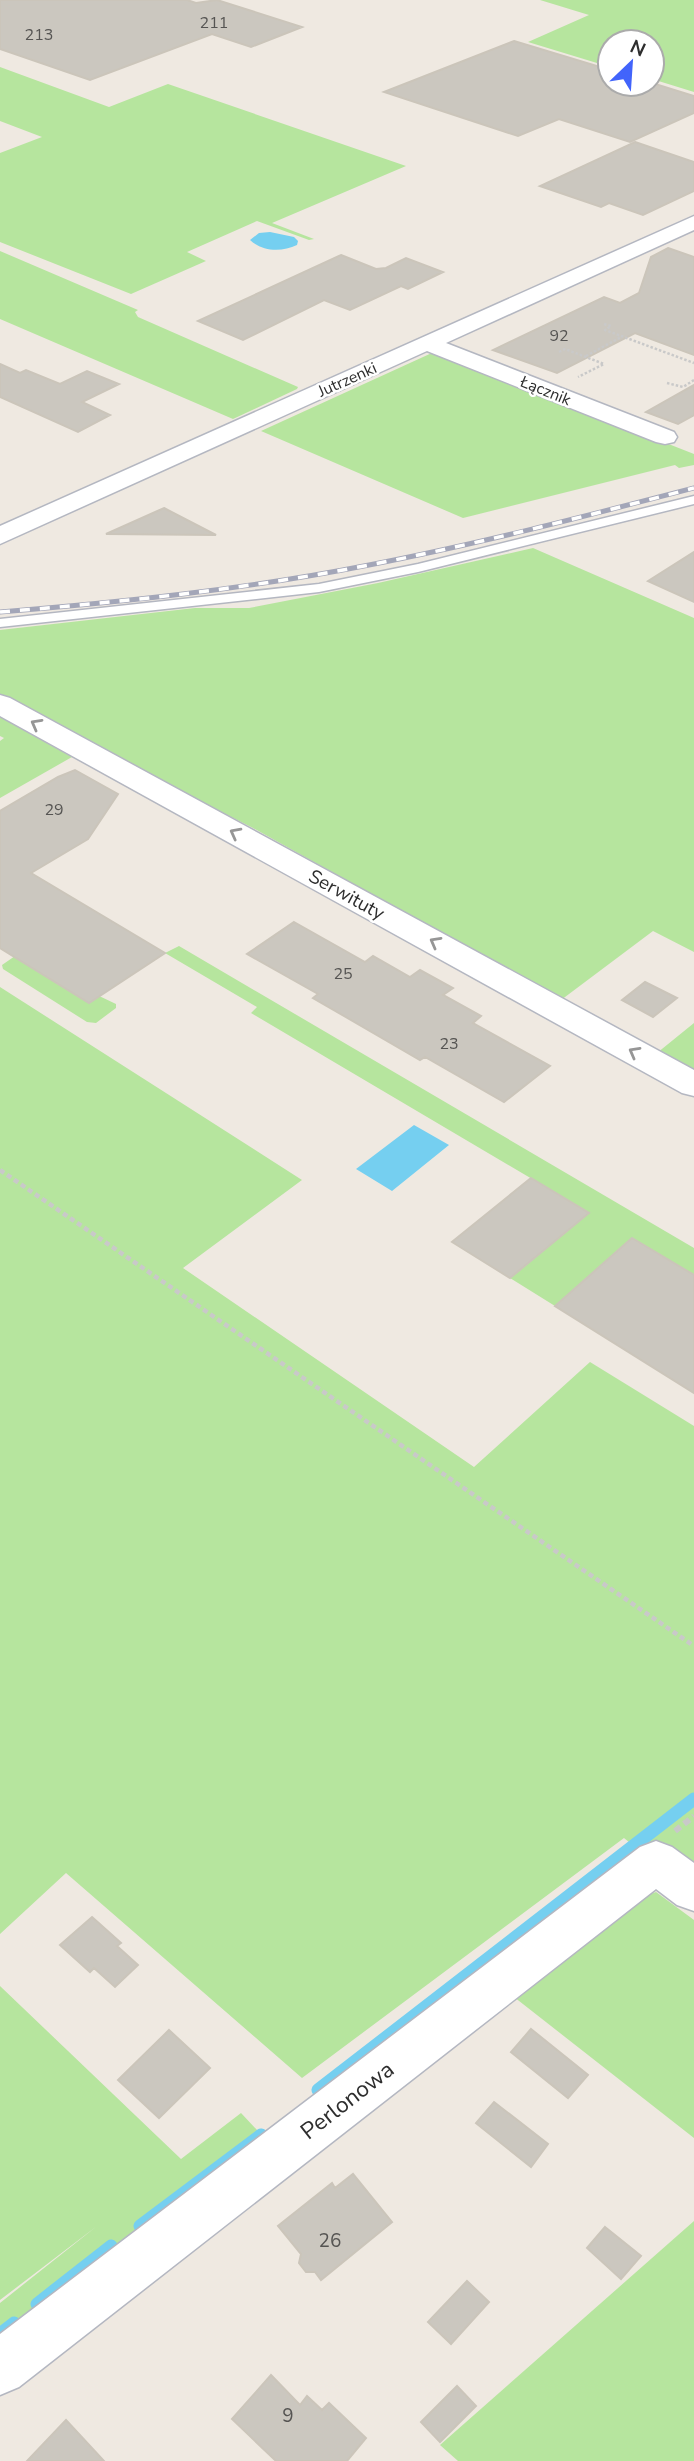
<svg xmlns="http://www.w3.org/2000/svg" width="694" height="2461" viewBox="0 0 694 2461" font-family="'Nunito Sans',sans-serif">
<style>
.green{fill:#b6e59e}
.water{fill:#75cff0}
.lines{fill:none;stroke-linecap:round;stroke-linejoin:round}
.stream{stroke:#75cff0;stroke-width:13}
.building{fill:#cbc7bf;stroke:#cbc5ba;stroke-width:2}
.service-casing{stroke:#b4b7c1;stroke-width:3}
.minor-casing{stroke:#b4b7c1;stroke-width:3}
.path-far2{stroke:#c9c9c9;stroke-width:2.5;stroke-dasharray:2.5 2;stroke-linecap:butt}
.path-far1{stroke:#c9c9c9;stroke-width:4.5;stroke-dasharray:5 3.5;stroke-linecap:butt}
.path{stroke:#c9c9c9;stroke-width:6;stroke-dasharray:7 4.5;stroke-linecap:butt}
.service{fill:#fff;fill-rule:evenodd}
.minor{fill:#fff;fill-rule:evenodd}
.rail-casing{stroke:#a3a6b8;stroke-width:5}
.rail{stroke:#fff;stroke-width:3.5;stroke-dasharray:10;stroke-linecap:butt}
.oneway{stroke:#969696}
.labels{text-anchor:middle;stroke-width:5;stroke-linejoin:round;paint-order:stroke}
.number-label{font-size:16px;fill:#555452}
.far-street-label{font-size:16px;fill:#2e2e2e;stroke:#fff}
.street-label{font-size:19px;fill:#2e2e2e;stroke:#fff}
.near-number-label{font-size:19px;fill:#555452}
.near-street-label{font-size:23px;fill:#2e2e2e;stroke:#fff}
</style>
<rect width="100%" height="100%" fill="#efe9e1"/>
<path class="green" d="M540 0H694V92L652 79V42H610V67L528 42 589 15Z
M0 67 109 107 168 84 406 166 272 223 314 239 309 240 257 221 187 252 206 261 131 294 0 242V153L42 137 0 121Z
M0 251 138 310 135 312 138 317 298 387 297 389 233 419 0 319Z
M434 352 694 454V465L679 468 675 465 463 518 261 431Z
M533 548 694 618V952L653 931 561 1000 253 828 0 700V630L195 608H249L378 583Z
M0 717 72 757 0 798V741L4 738 0 736Z
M179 946 694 1248V1275L632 1238 555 1306 510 1278 588 1212 251 1013 257 1007 165 953Z
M15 956 116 1004V1008L96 1023 87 1022 3 969 2 965Z
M0 987 302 1180 183 1268 474 1467 590 1362 694 1426V1872L646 1856 624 1838 302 2078 66 1873 0 1934Z
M694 1023V1073L657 1053Z
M656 1892 694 1920V2138L514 1997 643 1897Z
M0 1986 181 2159 241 2113 271 2145 0 2354V2303L97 2226 0 2300Z
M694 2221V2461H458L440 2445Z"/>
<path class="water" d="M270 232 294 237 298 241 297 245C282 252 263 252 250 240L259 233Z
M414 1125 449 1145 392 1191 356 1169Z"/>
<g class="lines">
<path class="stream" d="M318 2090 694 1799
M140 2226 261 2135
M37 2304 111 2246
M0 2334 14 2323"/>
</g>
<path class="building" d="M0 0H187L196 3 217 0 302 27 251 47 212 34 90 80 0 49Z
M514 41 610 70V84L652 83 694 96V113L630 142 559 119 518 136 384 92Z
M635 142 694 162V191L643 215 609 203 601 207 540 186Z
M668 248 694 257V355L635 333 557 373 493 350 604 297 620 303 639 293 651 257Z
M341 255 376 269 386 268 406 258 443 272 408 289 401 286 350 310 324 300 243 340 198 321Z
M0 364 20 373 26 370 60 384 87 371 119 384 82 402 110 415 78 432 0 397Z
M694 385V415L678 424 646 412Z
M164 508 216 535 106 534Z
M694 552V602L648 581Z
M75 770 118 794 88 839 31 873 165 953 89 1003 0 948V811L58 777Z
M294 922 365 962 373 956 410 977 420 970 453 988 443 995 481 1016 473 1023 550 1066 504 1102 425 1057 420 1060 313 998 318 994 247 954Z
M645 982 677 998 653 1017 622 1000Z
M531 1178 589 1213 510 1278 452 1242Z
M632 1238 694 1275V1393L555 1306Z
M92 1917 121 1943 117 1946 138 1965 115 1987 94 1968 90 1972 60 1945Z
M531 2029 588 2075 568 2098 511 2052Z
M169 2030 210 2068 159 2118 118 2080Z
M494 2102 548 2144 531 2167 476 2123Z
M353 2174 392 2222 321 2280 315 2272H306L299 2263 301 2254 278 2226 332 2183 335 2188Z
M605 2227 641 2256 621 2279 587 2248Z
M467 2281 489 2302 451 2344 428 2322Z
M271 2375 300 2405 307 2396 322 2410 329 2403 366 2438 347 2461H276L232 2419Z
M457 2386 476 2406 440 2442 421 2422Z
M66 2420 104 2461H27Z"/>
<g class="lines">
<defs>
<path id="service" d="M694 496V504L418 572 319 592 0 627V619L319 584 418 564Z"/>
<path id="minor" d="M694 216V230L446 343 674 432 677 437 674 442 665 444 656 442 427 351 0 544V526Z
M0 695 10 698 694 1070V1096L682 1093 0 716Z
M656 1841 672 1847 694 1863V1911L677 1905 656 1889 19 2387 0 2395V2334L640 1847Z"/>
</defs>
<use href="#service" class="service-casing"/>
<use href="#minor" class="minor-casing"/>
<path class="path-far2" d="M604 324 611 326 605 330 694 363
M559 352 565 349 604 364 578 377
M586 356 623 336
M667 383 683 387 694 380"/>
<path class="path-far1" d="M0 1170 694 1646"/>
<path class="path" d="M675 1831 694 1816"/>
<use href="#service" class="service"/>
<use href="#minor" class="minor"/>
<defs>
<path id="rail" d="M0 612C123 602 247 589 369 565 478 544 586 516 694 488"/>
</defs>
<use href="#rail" class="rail-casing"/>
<use href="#rail" class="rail"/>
</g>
<defs><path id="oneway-chevron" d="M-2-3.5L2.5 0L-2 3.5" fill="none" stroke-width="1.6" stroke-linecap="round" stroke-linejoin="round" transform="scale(1.75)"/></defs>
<g class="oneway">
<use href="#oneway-chevron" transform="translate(36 724) rotate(-151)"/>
<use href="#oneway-chevron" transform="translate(235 833) rotate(-152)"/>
<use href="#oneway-chevron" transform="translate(435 942) rotate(-151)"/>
<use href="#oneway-chevron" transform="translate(634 1052) rotate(-151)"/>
</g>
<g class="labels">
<g class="number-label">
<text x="214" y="28">211</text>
<text x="39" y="40">213</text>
<text x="559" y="341">92</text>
<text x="54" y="815">29</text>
<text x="343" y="979">25</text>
<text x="449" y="1049">23</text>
</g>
<g class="far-street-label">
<text transform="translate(347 379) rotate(-24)" y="6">Jutrzenki</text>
<text transform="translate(546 390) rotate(22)" y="6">Łącznik</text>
</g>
<g class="street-label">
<text transform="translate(347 894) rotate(29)" y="7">Serwituty</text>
</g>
<g class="near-number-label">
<text x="330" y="2247">26</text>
<text x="288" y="2422">9</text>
</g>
<g class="near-street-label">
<text transform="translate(347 2100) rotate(-38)" y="8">Perlonowa</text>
</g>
</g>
<g transform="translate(631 63) rotate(25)"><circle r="33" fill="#ffffff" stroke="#ababab" stroke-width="2"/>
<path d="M0-5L12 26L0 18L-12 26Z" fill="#4264fb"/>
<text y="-10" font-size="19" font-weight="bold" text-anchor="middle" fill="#2e2e2e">N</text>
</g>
</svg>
